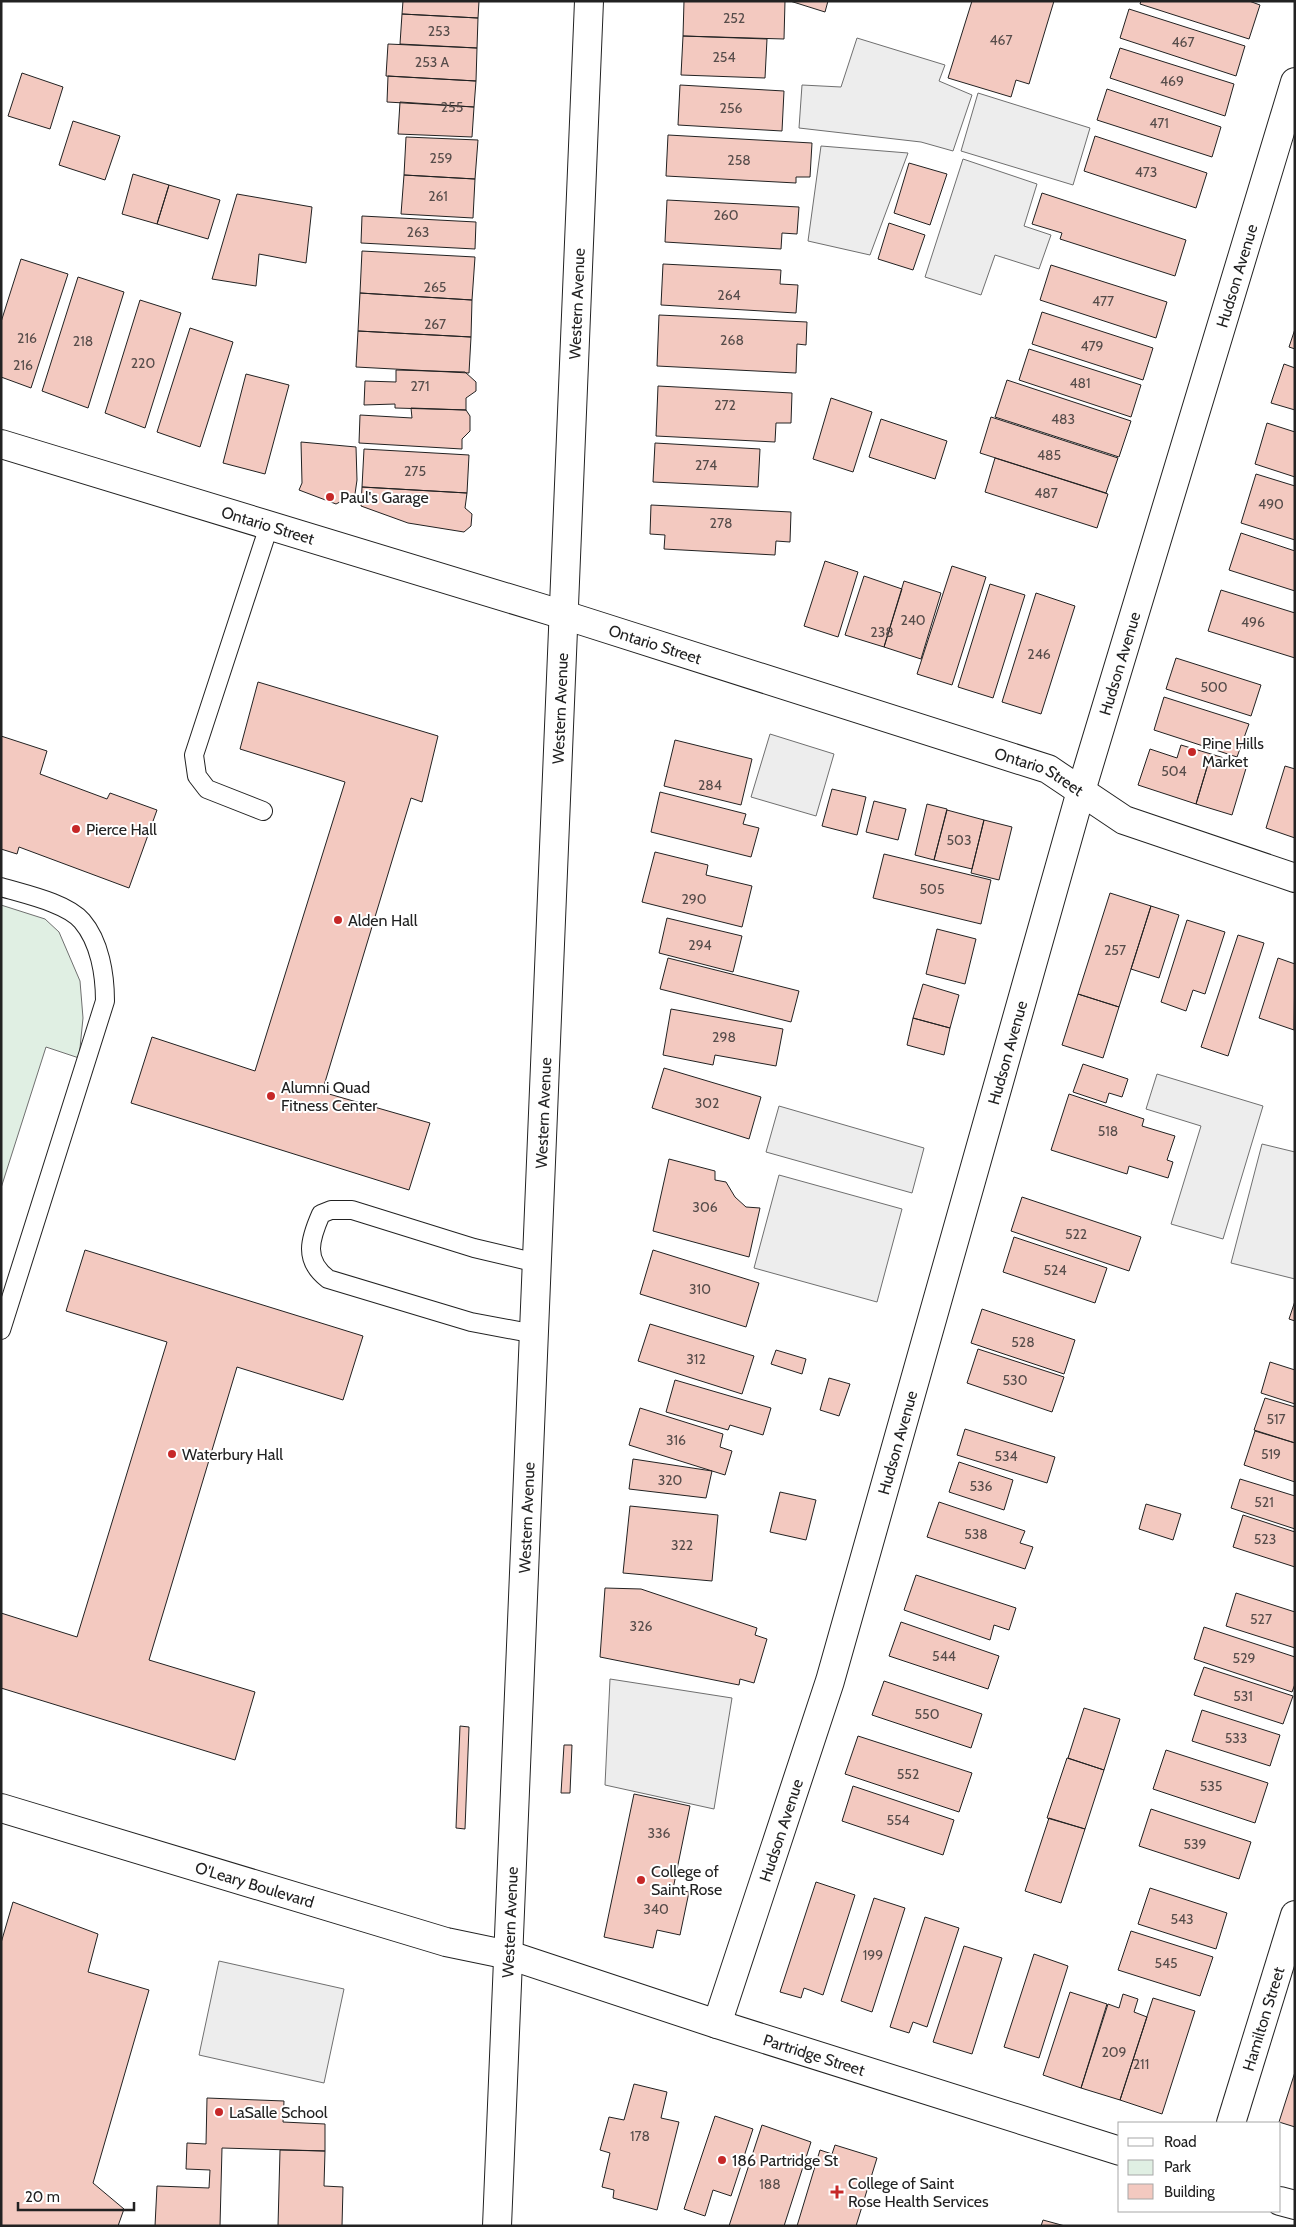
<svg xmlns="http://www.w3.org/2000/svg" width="1296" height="2227" viewBox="0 0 1296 2227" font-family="Cabin,sans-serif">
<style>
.green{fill:#e0efe3;stroke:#6f6f6f}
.parking{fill:#ededed;stroke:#6f6f6f}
.building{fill:#f3c9c0;stroke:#222}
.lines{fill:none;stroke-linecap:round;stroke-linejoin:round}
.lane-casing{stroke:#222;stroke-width:20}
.street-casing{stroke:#222;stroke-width:30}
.secondary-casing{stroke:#222;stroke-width:30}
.lane{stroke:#fff;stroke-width:18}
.street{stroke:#fff;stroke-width:28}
.secondary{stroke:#fff;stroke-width:28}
.poi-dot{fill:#c62828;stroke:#fff;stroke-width:2}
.labels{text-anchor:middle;stroke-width:4;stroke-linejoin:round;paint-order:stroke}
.number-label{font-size:14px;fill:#564c4a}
.street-label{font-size:16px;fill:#222;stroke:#fff}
.poi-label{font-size:16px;fill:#222;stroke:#fff;text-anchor:start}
</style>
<rect width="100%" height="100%" fill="#fff"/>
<path class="green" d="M1 905 45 919 59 932 80 981 83 1018 79 1058 46 1047 1 1188Z"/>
<path class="parking" d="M857 38 945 65 939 81 972 95 953 151 921 142 799 128 802 85 841 87Z
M978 93 1090 128 1073 185 961 151Z
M821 146 908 153 870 255 808 241Z
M963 159 1037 184 1024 226 1051 235 1039 269 995 255 981 295 925 277Z
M770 734 834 754 816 816 751 797Z
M1157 1074 1263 1106 1223 1239 1171 1224 1201 1126 1146 1109Z
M779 1106 924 1148 912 1193 766 1152Z
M1262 1144 1295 1152V1279L1231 1263Z
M779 1175 902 1209 877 1302 754 1268Z
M610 1679 732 1698 714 1809 605 1785Z
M219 1961 344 1989 324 2083 199 2055Z"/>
<path class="building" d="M403 1H479L478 18 402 14Z
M684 1H785L784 39 683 36Z
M790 1H828L825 12Z
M972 1H1054L1029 84 1016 80 1011 97 948 78Z
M1141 1H1249L1260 5 1249 39 1140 4Z
M1129 9 1245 46 1236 76 1120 38Z
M402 14 478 18 477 48 400 44Z
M683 36 767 39 765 78 681 75Z
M388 44 477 48 476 81 386 76Z
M1120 48 1234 84 1225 116 1110 78Z
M22 73 63 87 50 129 8 116Z
M388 76 476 81 474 107 387 102Z
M680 85 784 91 782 131 678 125Z
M1107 89 1221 127 1212 157 1097 120Z
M400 102 474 107 472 137 398 134Z
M73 121 120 136 105 180 59 165Z
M668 135 812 143 810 177H796V183L666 176Z
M1095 136 1207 173 1196 208 1084 171Z
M406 137 478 140 475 179 404 175Z
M909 163 947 174 930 225 894 213Z
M133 174 169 185 157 224 122 214Z
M404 175 475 179 473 218 401 214Z
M169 185 220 200 208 239 157 224Z
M1042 193 1186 240 1175 276 1060 239 1062 233 1032 224Z
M237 194 312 207 306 263 259 254 256 286 212 279Z
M667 200 799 207 797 234 782 233 781 249 665 242Z
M362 216 476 222 475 249 361 243Z
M889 223 925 235 913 270 878 259Z
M362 251 475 257 472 300 360 293Z
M21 259 68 274 31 388 1 377V322Z
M663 264 781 270 780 284 798 285 796 313 661 305Z
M1051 265 1167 302 1156 338 1040 300Z
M78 277 124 292 88 408 42 391Z
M360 293 472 300 471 337 358 331Z
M140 300 181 313 145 428 105 413Z
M1042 312 1153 348 1143 380 1032 344Z
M659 315 807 322 806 345 797 344 796 373 657 366Z
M190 328 233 342 200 447 157 432Z
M1295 329V349L1289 347Z
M358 331 471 337 469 373 356 367Z
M1029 349 1141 385 1131 417 1019 380Z
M1284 364 1295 368V410L1271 403Z
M396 370 465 372 476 382V391L466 398V410L395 408V404L364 405 365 381 396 382Z
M246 374 289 385 265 474 223 463Z
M1007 380 1131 421 1119 457 995 417Z
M658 386 792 393 791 423H776L775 442 656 436Z
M831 398 872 412 853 472 813 459Z
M411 408 466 410 470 416V431L462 439V449L359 443 360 415 412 418Z
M991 417 1118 458 1106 493 980 453Z
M881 419 947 441 935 479 869 457Z
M1267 423 1295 432V477L1255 464Z
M301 442 356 447 357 480 355 494 336 504 299 490 302 483Z
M655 443 760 449 758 487 653 482Z
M364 449 469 455 467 493 362 487Z
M995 458 1108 494 1097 528 985 492Z
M1256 474 1295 486V540L1241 523Z
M362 487 467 493 465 508 472 514 471 526 464 532 408 523 361 506Z
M651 505 791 512 790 542 776 541 775 555 664 549 665 535 650 534Z
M1241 533 1295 551V591L1229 570Z
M825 561 858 572 838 637 804 626Z
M952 566 986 577 952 685 917 674Z
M864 576 902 589 884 647 845 635Z
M904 581 941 593 921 659 884 647Z
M990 584 1025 595 993 698 958 687Z
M1221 590 1295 613V658L1208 631Z
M1036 593 1075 606 1041 714 1002 702Z
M1176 658 1261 685 1251 716 1166 689Z
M258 682 438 736 422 802 411 798 322 1092 430 1123 409 1190 131 1103 152 1037 255 1071 345 782 240 749Z
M1164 697 1249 724 1237 757 1154 730Z
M1 736 47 751 40 774 107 799 110 793 157 810 129 888 19 847 17 854 1 849Z
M675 740 752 759 741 805 664 786Z
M1181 745 1211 754 1196 804 1138 785 1150 749 1177 758Z
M1211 754 1247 765 1232 815 1196 804Z
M1285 766 1295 769V838L1266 828Z
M832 789 866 797 857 835 822 826Z
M660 792 746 814 743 824 759 828 751 857 651 832Z
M874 801 906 809 898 840 866 832Z
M927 804 947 809 934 860 915 855Z
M947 810 984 820 972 869 934 860Z
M984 820 1012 827 999 880 971 873Z
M655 852 708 865 706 875 752 886 742 927 642 902Z
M884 854 991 880 981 924 873 898Z
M1110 893 1151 906 1119 1007 1078 994Z
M1151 906 1179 915 1159 978 1131 969Z
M667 918 742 936 733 972 659 953Z
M1187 920 1225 932 1205 994 1193 990 1186 1011 1161 1002Z
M937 929 976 939 965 984 926 974Z
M1238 935 1264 943 1228 1056 1201 1047Z
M668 958 799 991 791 1022 660 989Z
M1278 958 1295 964 1294 1030 1259 1018Z
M923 984 959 995 950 1028 913 1018Z
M1078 994 1119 1007 1103 1058 1062 1045Z
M671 1009 783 1029 776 1066 715 1055 713 1065 663 1055Z
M913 1018 950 1028 944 1055 907 1045Z
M1083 1064 1128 1079 1122 1097 1109 1093 1106 1103 1073 1092Z
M664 1068 761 1097 749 1139 652 1108Z
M1069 1094 1144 1119 1142 1126 1175 1136 1167 1160 1173 1162 1168 1178 1129 1166 1127 1174 1051 1150Z
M669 1159 715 1171V1180L726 1182 735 1197 746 1207 760 1208 749 1257 653 1231Z
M1022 1197 1141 1237 1129 1271 1011 1231Z
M1014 1237 1107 1268 1095 1303 1003 1272Z
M85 1250 363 1336 343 1400 237 1367 149 1660 255 1692 235 1760 1 1688V1613L77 1637 167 1342 66 1311Z
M653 1250 759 1283 746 1327 640 1294Z
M1295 1301V1321L1289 1319Z
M982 1309 1075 1340 1064 1374 971 1343Z
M650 1324 754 1356 742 1394 638 1361Z
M978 1349 1064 1377 1052 1412 967 1383Z
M776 1350 806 1359 802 1374 771 1364Z
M1270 1362 1295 1370V1404L1261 1393Z
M829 1378 850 1384 839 1416 820 1410Z
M675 1380 771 1408 763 1435 730 1425 728 1430 666 1412Z
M1265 1398 1295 1407V1443L1254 1430Z
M640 1408 723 1434 720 1447 732 1451 725 1475 629 1445Z
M965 1429 1055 1457 1047 1483 957 1455Z
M1255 1431 1295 1443V1482L1244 1465Z
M633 1459 712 1471 706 1498 629 1489Z
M959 1462 1013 1480 1004 1510 949 1492Z
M1240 1479 1295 1496V1529L1231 1508Z
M780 1492 816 1500 806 1540 770 1532Z
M939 1502 1025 1531 1020 1543 1033 1547 1025 1569 927 1537Z
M1146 1504 1181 1514 1173 1540 1139 1529Z
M630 1506 718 1515 712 1581 623 1573Z
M1243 1515 1295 1532V1567L1233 1547Z
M916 1575 1016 1608 1009 1630 994 1625 990 1640 904 1610Z
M605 1588 641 1589 757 1628 755 1635 767 1639 754 1683 740 1679 739 1685 600 1657Z
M1236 1593 1295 1612V1648L1226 1626Z
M901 1622 999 1656 988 1689 889 1656Z
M1204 1627 1295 1657V1684L1292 1692 1194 1659Z
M1204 1667 1293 1696 1283 1724 1194 1695Z
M884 1681 982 1714 971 1748 872 1715Z
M1084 1708 1120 1719 1104 1770 1068 1758Z
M1202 1710 1280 1735 1270 1766 1192 1741Z
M460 1726 469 1727 465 1829 456 1828Z
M858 1736 972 1773 959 1812 845 1774Z
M564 1745H572L570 1793H561Z
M1166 1750 1268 1783 1255 1823 1153 1789Z
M1067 1758 1104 1770 1085 1829 1047 1818Z
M853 1786 954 1820 943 1855 842 1821Z
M634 1794 690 1806 673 1889 689 1892 680 1935 657 1930 653 1948 604 1937Z
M1151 1809 1251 1842 1239 1879 1139 1846Z
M1049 1818 1085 1829 1061 1903 1025 1891Z
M816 1882 855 1895 823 1995 804 1988 801 1998 780 1992Z
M1150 1888 1227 1913 1216 1949 1138 1924Z
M874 1898 905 1908 872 2012 841 2001Z
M13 1902 98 1934 88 1972 149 1990 93 2183 124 2209 118 2226H1V1943Z
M925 1917 959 1928 927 2027 913 2022 909 2033 890 2027Z
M1131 1931 1213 1957 1200 1996 1118 1970Z
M964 1946 1002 1958 972 2054 933 2042Z
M1034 1954 1068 1966 1039 2058 1004 2047Z
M1070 1992 1107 2004 1081 2088 1043 2075Z
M1123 1994 1138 1999 1134 2012 1147 2017 1120 2100 1081 2088 1108 2004 1119 2008Z
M1153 1998 1195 2011 1162 2114 1120 2100Z
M1295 2072V2127L1279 2122Z
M634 2084 667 2092 661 2118 679 2122 657 2210 613 2198 614 2190 602 2187 610 2153 600 2150 609 2117 624 2120Z
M207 2098 284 2101 283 2122 325 2124V2151L222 2148 220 2226H155L157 2186 209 2188 210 2170 186 2169 187 2143 206 2144Z
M715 2116 753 2129 731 2196 713 2190 705 2216 684 2209Z
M762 2125 811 2142 784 2226H729Z
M835 2145 877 2158 856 2226H797L820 2150 832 2154Z
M280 2150 325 2151 324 2186 343 2187 342 2226H278Z
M1043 2220 1065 2226H1041Z"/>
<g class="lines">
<defs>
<path id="lane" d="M263 811 207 789 197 776 194 755 269 526
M1 887C24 894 67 903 82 921 100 942 105 975 105 1001L1 1330
M535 1334 471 1322 328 1279C303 1260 310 1239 321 1214L331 1210H352L474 1248 537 1263"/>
<g id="street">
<path id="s1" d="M1 444 564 615 1048 769 1124 820 1295 878"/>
<path id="s2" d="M1 1808 446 1942 509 1955 717 2024 1120 2151"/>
<path id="s3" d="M717 2024 830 1681 1081 791 1295 82"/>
<path id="s4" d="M1231 2123 1295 1915"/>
<path d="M1280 2201 1295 2205"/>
</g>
<g id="secondary">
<path id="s5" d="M497 2226 589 1"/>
</g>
</defs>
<use href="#lane" class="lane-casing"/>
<use href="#street" class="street-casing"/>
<use href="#secondary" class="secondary-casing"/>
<use href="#lane" class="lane"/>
<use href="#street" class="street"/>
<use href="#secondary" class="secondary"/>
</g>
<g class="poi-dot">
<circle cx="330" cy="497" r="5"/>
<circle cx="1192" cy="752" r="5"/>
<circle cx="76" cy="829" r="5"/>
<circle cx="338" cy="920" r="5"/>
<circle cx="271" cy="1096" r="5"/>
<circle cx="172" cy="1454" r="5"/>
<circle cx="641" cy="1880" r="5"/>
<circle cx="219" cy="2112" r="5"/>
<circle cx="722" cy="2160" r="5"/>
<path d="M834.5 2184.5h5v5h5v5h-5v5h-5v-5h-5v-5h5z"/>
</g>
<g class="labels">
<g class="number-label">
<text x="734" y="23">252</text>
<text x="439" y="36">253</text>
<text x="1001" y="45">467</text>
<text x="1183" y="47">467</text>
<text x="724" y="62">254</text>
<text x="432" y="67">253 A</text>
<text x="1172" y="86">469</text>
<text x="452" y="112">255</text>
<text x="731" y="113">256</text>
<text x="1159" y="128">471</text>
<text x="441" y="163">259</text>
<text x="739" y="165">258</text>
<text x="1146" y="177">473</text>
<text x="438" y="201">261</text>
<text x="726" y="220">260</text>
<text x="418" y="237">263</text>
<text x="435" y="292">265</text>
<text x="729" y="300">264</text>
<text x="1103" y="306">477</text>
<text x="435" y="329">267</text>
<text x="27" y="343">216</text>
<text x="732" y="345">268</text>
<text x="83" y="346">218</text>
<text x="1092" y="351">479</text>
<text x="143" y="368">220</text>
<text x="23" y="370">216</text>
<text x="1080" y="388">481</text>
<text x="420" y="391">271</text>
<text x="725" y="410">272</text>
<text x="1063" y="424">483</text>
<text x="1049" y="460">485</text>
<text x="706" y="470">274</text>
<text x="415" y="476">275</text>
<text x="1046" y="498">487</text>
<text x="1271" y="509">490</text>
<text x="721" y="528">278</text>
<text x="913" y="625">240</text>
<text x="1253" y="627">496</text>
<text x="882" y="637">238</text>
<text x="1039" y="659">246</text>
<text x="1214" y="692">500</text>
<text x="1174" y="776">504</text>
<text x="710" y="790">284</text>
<text x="959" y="845">503</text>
<text x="932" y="894">505</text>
<text x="694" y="904">290</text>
<text x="700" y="950">294</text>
<text x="1115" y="955">257</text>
<text x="724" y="1042">298</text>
<text x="707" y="1108">302</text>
<text x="1108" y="1136">518</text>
<text x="705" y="1212">306</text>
<text x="1076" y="1239">522</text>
<text x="1055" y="1275">524</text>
<text x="700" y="1294">310</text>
<text x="1023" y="1347">528</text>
<text x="696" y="1364">312</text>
<text x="1015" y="1385">530</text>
<text x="1276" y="1424">517</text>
<text x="676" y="1445">316</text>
<text x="1271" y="1459">519</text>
<text x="1006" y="1461">534</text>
<text x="670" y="1485">320</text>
<text x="981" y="1491">536</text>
<text x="1264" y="1507">521</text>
<text x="976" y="1539">538</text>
<text x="1265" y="1544">523</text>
<text x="682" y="1550">322</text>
<text x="1261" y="1624">527</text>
<text x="641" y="1631">326</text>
<text x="944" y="1661">544</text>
<text x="1244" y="1663">529</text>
<text x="1243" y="1701">531</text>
<text x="927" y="1719">550</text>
<text x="1236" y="1743">533</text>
<text x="908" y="1779">552</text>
<text x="1211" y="1791">535</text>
<text x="898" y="1825">554</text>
<text x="659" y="1838">336</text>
<text x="1195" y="1849">539</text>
<text x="656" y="1914">340</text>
<text x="1182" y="1924">543</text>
<text x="873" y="1960">199</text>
<text x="1166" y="1968">545</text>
<text x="1114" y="2057">209</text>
<text x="1141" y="2069">211</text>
<text x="640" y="2141">178</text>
<text x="770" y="2189">188</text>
</g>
<g class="street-label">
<text dy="6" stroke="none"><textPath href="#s3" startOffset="1824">Hudson Avenue</textPath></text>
<text dy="6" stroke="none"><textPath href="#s5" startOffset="1924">Western Avenue</textPath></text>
<text dy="6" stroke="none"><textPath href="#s1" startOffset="279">Ontario Street</textPath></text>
<text dy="6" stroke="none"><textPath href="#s1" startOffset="684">Ontario Street</textPath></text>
<text dy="6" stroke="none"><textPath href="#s3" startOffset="1419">Hudson Avenue</textPath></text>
<text dy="6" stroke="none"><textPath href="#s5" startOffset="1519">Western Avenue</textPath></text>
<text dy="6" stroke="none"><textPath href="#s1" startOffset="1089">Ontario Street</textPath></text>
<text dy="6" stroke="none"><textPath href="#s3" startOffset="1014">Hudson Avenue</textPath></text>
<text dy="6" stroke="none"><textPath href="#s5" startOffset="1114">Western Avenue</textPath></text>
<text dy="6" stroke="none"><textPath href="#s3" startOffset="609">Hudson Avenue</textPath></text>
<text dy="6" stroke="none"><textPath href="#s5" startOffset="709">Western Avenue</textPath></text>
<text dy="6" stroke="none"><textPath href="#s3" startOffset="204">Hudson Avenue</textPath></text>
<text dy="6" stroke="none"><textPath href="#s2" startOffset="265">O'Leary Boulevard</textPath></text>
<text dy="6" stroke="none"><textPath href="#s5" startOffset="304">Western Avenue</textPath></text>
<text dy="6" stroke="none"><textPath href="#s4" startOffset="109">Hamilton Street</textPath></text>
<text dy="6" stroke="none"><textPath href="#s2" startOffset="850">Partridge Street</textPath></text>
</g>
<g class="poi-label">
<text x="340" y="503">Paul's Garage</text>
<text x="1202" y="749">Pine Hills<tspan x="1202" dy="18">Market</tspan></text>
<text x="86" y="835">Pierce Hall</text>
<text x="348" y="926">Alden Hall</text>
<text x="281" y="1093">Alumni Quad<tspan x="281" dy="18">Fitness Center</tspan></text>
<text x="182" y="1460">Waterbury Hall</text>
<text x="651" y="1877">College of<tspan x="651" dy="18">Saint Rose</tspan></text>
<text x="229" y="2118">LaSalle School</text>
<text x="732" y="2166">186 Partridge St</text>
<text x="848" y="2189">College of Saint<tspan x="848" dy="18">Rose Health Services</tspan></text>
</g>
</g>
<rect width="1296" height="2227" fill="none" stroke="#222222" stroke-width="5"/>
<rect x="1118" y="2122" width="162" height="90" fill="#ffffff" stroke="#a7a7a7"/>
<rect x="1128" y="2138" width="25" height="8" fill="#ffffff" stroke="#a7a7a7"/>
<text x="1164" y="2147" font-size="15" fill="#222222">Road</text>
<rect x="1128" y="2160" width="25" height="15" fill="#e0efe3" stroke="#a7a7a7"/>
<text x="1164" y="2172" font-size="15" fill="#222222">Park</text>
<rect x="1128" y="2184" width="25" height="15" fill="#f3c9c0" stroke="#a7a7a7"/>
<text x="1164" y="2197" font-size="15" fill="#222222">Building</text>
<path d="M18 2202v8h116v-8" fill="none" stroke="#222222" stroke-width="2.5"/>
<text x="25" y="2202" font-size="15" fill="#222222" stroke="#ffffff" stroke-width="4" paint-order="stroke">20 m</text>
</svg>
